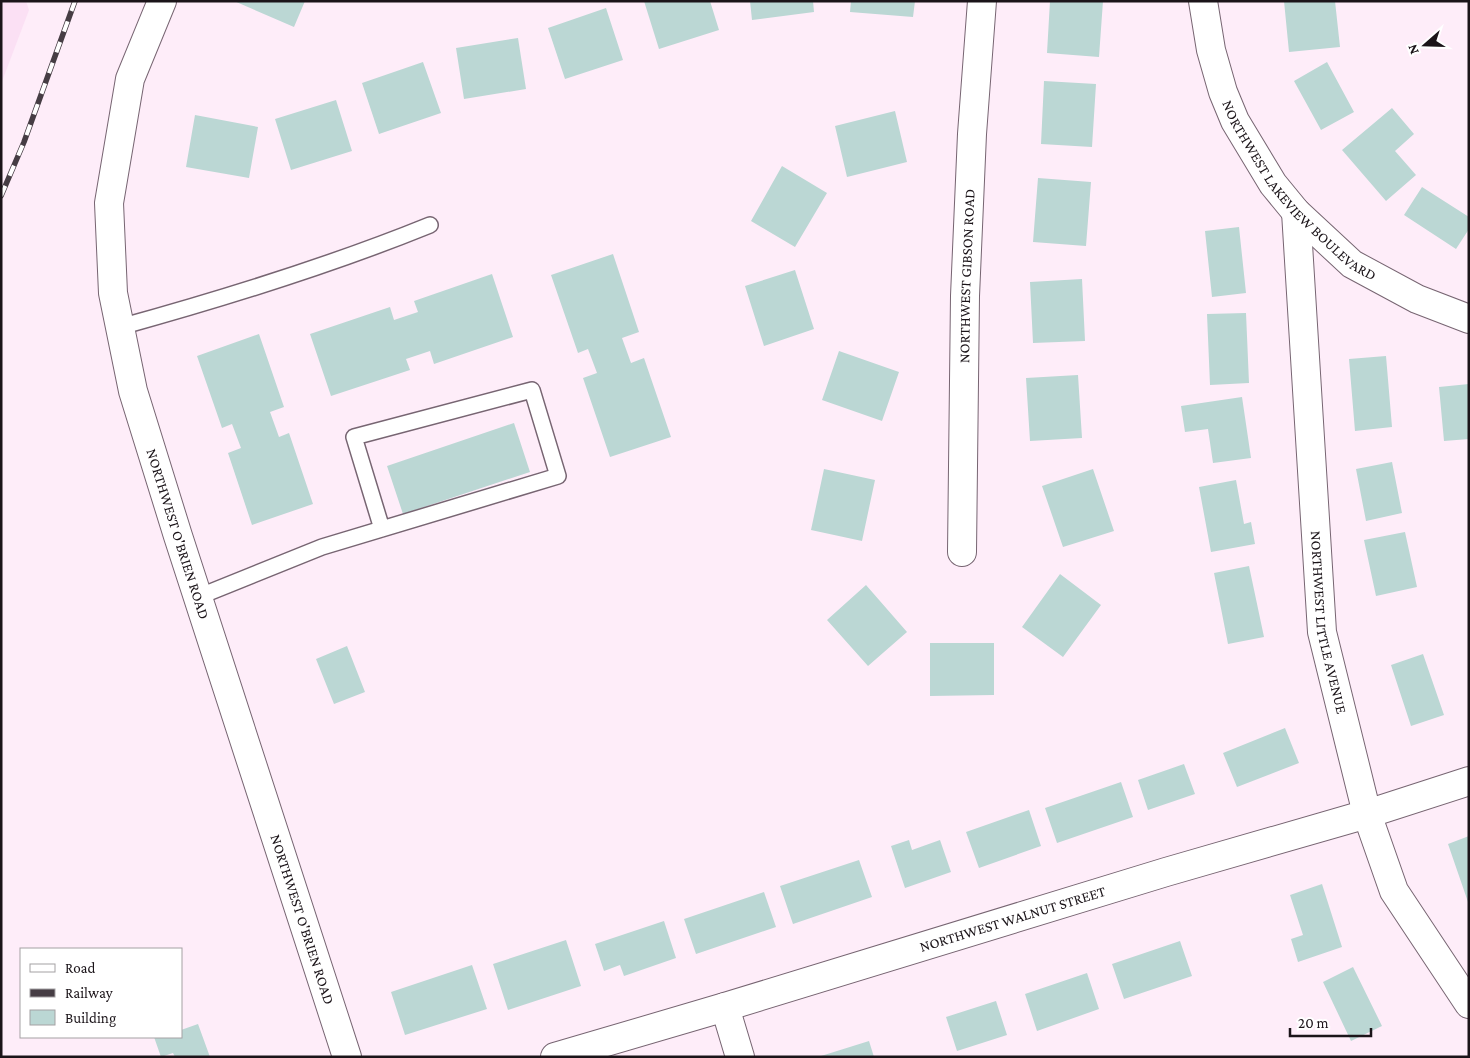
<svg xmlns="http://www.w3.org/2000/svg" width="1470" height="1058" viewBox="0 0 1470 1058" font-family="'Crimson Pro',serif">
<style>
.built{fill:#fbe0f4}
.building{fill:#bbd7d4}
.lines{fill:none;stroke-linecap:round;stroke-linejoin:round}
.service-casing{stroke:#776572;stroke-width:18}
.minor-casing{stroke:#776572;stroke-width:30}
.tertiary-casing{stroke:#776572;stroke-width:30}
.service{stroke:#fff;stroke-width:15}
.minor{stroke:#fff;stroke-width:28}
.tertiary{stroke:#fff;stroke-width:28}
.rail-casing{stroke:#463d44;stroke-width:5.5}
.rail{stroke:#fff;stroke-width:4;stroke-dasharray:11;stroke-linecap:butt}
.labels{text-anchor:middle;stroke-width:4.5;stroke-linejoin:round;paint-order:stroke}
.street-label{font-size:15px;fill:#1b1419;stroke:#fff}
</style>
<rect width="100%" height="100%" fill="#feedf9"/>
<path class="built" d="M1 1H26L29 10 1 84Z"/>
<path class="building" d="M234 1H305L294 27Z
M644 1H710L719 30 659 49Z
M750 1H813L814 12 752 20Z
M851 1H915L913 17 850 12Z
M1050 1H1103L1099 57 1047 53Z
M1284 1H1335L1340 47 1289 52Z
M606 8 623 60 565 79 548 28Z
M518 38 526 89 464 99 456 48Z
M423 62 441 113 379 134 362 83Z
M1327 62 1354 112 1321 130 1294 81Z
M1044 81 1096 84 1092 147 1041 144Z
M336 100 352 151 291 170 275 119Z
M1392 108 1414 134 1395 151 1416 175 1386 201 1342 150Z
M895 111 907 162 847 177 835 126Z
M195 115 258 127 249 178 186 167Z
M782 166 827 193 795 247 751 221Z
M1038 178 1091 182 1086 246 1033 242Z
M1422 187 1469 217V229L1456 249 1404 215Z
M1239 227 1246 293 1212 297 1205 231Z
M613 254 639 332 622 338 631 363 644 358 671 437 610 457 583 378 597 373 588 349 578 353 551 275Z
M795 270 814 329 764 346 745 286Z
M492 274 513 337 434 364 430 351 406 359 410 370 331 396 310 334 390 307 394 320 418 312 414 301Z
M1082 279 1085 341 1033 343 1030 282Z
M1246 313 1249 383 1210 385 1207 314Z
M259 334 284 407 270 412 279 437 289 433 313 504 252 525 228 453 241 448 232 424 222 428 197 356Z
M839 351 899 372 882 421 822 400Z
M1386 356 1392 427 1355 431 1349 359Z
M1078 375 1082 438 1030 441 1026 378Z
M1469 384V439L1444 441 1439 387Z
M1242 397 1251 458 1213 463 1208 429 1185 432 1181 406Z
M514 423 530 472 403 514 387 466Z
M1392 462 1402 513 1366 521 1356 469Z
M824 469 875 480 862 541 811 530Z
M1093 469 1114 531 1063 547 1042 486Z
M1236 480 1244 524 1251 522 1255 544 1211 552 1199 487Z
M1405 532 1417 587 1376 596 1364 540Z
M1249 566 1264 637 1228 644 1214 573Z
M1060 574 1101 605 1063 657 1022 627Z
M866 585 907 632 868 666 827 620Z
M930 643H994V695L930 696Z
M347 646 365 692 334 704 316 659Z
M1423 654 1444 715 1411 726 1391 665Z
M1285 728 1299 763 1237 787 1223 753Z
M1184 764 1195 794 1148 810 1138 780Z
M1121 782 1133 817 1057 843 1045 808Z
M1029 810 1041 846 979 868 966 832Z
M1469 836V902H1468L1448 844Z
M909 840 912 850 940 840 951 872 905 888 891 846Z
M859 860 872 897 793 924 780 886Z
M1322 884 1342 947 1298 962 1291 939 1303 935 1290 895Z
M764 892 776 927 696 954 684 919Z
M664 921 676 958 624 976 620 965 604 971 595 944Z
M566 940 581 986 508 1010 493 964Z
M1180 941 1192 976 1124 999 1112 964Z
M472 965 487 1009 405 1035 391 992Z
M1353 967 1382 1026 1351 1041 1323 982Z
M1087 973 1099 1009 1037 1031 1025 994Z
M996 1001 1007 1035 957 1051 946 1017Z
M198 1024 210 1057H175L173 1053 161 1057 154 1037H181V1030Z
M869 1041 874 1057H821V1056Z"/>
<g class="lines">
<defs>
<path id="service" d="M120 327C225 298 329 266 430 225
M198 597 322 547 558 476 532 390 354 437 382 529"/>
<g id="minor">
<path id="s1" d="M1203 1 1211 50 1223 92 1235 121 1273 184 1296 212 1352 264 1417 299 1469 319"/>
<path id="s2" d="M1296 212 1322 632 1367 814 1394 891 1469 1004"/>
<path id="s3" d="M962 552 965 296 972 134 982 1"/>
<path d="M725 1007 740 1057"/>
<path id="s4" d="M555 1057 725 1007 1166 872 1367 814 1469 781"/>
</g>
<g id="tertiary">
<path id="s5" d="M162 1 130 79 109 203 113 293 133 391 178 536 347 1057"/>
</g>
</defs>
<use href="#service" class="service-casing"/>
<use href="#minor" class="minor-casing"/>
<use href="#tertiary" class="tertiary-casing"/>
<use href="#service" class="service"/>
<use href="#minor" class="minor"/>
<use href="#tertiary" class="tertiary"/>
<defs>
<path id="rail" d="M1 196 24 142 75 1"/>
</defs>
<use href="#rail" class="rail-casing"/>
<use href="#rail" class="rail"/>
</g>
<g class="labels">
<g class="street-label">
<text dy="5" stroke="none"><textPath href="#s1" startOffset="220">NORTHWEST LAKEVIEW BOULEVARD</textPath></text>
<text dy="5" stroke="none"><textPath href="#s3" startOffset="276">NORTHWEST GIBSON ROAD</textPath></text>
<text dy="5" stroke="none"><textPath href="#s5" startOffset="550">NORTHWEST O'BRIEN ROAD</textPath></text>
<text dy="5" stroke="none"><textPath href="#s2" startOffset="412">NORTHWEST LITTLE AVENUE</textPath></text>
<text dy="5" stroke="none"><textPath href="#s5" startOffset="955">NORTHWEST O'BRIEN ROAD</textPath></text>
<text dy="5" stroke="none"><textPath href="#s4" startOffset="478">NORTHWEST WALNUT STREET</textPath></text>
</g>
</g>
<rect width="1470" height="1058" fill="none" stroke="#1b1419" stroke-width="5"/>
<rect x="20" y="948" width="162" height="90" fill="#ffffff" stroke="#a4a1a3"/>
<rect x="30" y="964" width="25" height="8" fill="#ffffff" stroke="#a4a1a3"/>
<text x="65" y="973" font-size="15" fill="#1b1419">Road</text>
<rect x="30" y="989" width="25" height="8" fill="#463d44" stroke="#a4a1a3"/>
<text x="65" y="998" font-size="15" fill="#1b1419">Railway</text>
<rect x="30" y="1010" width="25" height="15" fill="#bbd7d4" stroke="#a4a1a3"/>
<text x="65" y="1023" font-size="15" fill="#1b1419">Building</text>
<g transform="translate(1425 45) rotate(250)" stroke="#ffffff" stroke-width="4" paint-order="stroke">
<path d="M0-4L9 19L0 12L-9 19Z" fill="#1b1419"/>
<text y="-8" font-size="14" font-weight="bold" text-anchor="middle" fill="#1b1419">N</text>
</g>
<path d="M1290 1028v8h81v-8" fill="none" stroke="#1b1419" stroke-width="2.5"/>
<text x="1298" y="1028" font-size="15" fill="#1b1419" stroke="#ffffff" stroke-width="4" paint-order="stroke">20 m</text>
</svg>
